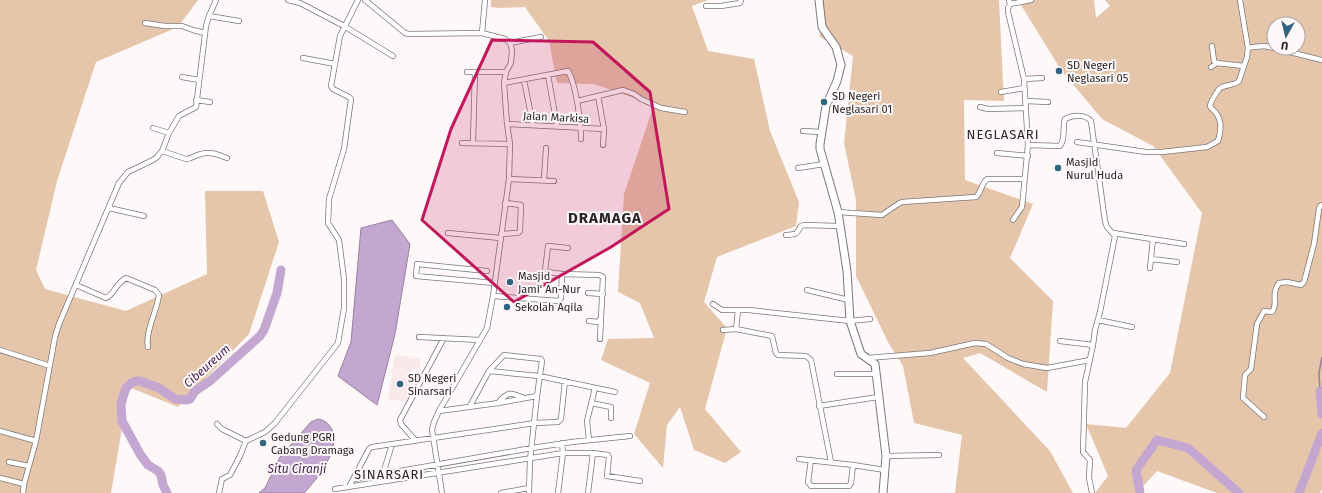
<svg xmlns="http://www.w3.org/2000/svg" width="1322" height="493" viewBox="0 0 1322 493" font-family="'Fira Sans',sans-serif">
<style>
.built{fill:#f8e9eb}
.green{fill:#e5c6ab;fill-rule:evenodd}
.water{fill:#c4a7d0;stroke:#95809d}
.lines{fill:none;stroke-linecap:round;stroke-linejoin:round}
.stream{stroke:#95809d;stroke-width:1.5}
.river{stroke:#c4a7d0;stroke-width:9}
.street-casing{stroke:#7c7777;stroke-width:6}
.secondary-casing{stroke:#7c7777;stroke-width:9}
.street{stroke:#fff;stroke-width:4.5}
.secondary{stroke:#fff;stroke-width:7}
.marked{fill:#c2185b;fill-opacity:0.2;stroke:#c2185b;stroke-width:3;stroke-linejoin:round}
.poi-dot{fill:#326482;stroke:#fef8f9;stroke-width:1.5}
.labels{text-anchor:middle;stroke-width:4;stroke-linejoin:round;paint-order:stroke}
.poi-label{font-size:11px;fill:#272525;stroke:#fef8f9;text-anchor:start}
.street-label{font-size:11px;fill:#272525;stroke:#fef8f9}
.water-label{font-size:12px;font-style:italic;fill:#401b4d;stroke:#fef8f9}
.quarter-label{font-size:13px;letter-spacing:1px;fill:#272525;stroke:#fef8f9}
.district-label{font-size:15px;font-weight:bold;letter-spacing:1px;fill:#272525;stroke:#fef8f9}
</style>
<rect width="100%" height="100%" fill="#fef8f9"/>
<path class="built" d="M395 355 421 359 419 370 412 369 407 402 388 399Z"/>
<path class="green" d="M0 0H198L178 27 96 62 57 181 36 270 45 289 126 311 207 274 205 191H263L279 242 249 334 178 407 129 387 111 493H0Z
M491 0H708L692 6 708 51 754 59 770 131 799 202 796 226 717 257 704 302 727 328 705 409 741 452 725 463 694 450 680 407 667 425 663 468 634 434 650 383 601 360 608 339 654 338 640 303 618 292 624 194 654 105 594 84 557 83 549 41 525 7 500 8 491 7Z
M817 0H999L1004 101 964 100 965 180 1033 204 1010 258 1053 301 1047 392 980 353 963 358 1050 451 1073 493H955L962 435 914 423 903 366 889 344 856 276V200L844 143 853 56 820 37Z
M1021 0H1094L1096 18 1110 6 1105 0H1322V489L1320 493H1217L1157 471 1137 493H1095L1108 476 1086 424 1126 428 1170 373 1202 213 1153 146 1102 119 1061 70 1021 5ZM1274 24H1298V48H1274Z"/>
<path class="water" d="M392 220 410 244 395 334 377 405 338 376 351 342 361 228Z
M318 419C324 420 329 423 332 430 341 450 317 479 304 493H259L265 488 280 457 311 422Z"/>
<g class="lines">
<path class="stream" d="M1320 391 1319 373 1322 357"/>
<path class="river" d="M1320 391 1322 414
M167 493 163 485 161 475 158 471 148 465 140 454 122 421 121 403 126 388 131 383 136 381H140L159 388 175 399 187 400 190 399 195 391 210 381 260 336 264 330 277 293 281 270
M1140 493 1136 470 1157 440 1188 448 1239 493
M1299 493 1322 433"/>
<defs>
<path id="street" d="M288 0 300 3 344 26 393 56
M365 0 405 33 409 34 482 33 505 39 510 43 512 50 511 63 506 72 504 83 507 124 510 144 509 179 493 296 487 328 439 411 434 422 432 430 442 493
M1009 0 1010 4 1008 8V12L1024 79 1028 145 1022 207 1013 220
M1010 4 1031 0
M706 6H721L740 3 741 0
M209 16 239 21
M145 23 165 26H182L193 30 205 33
M482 33 485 0
M510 43 541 37
M1212 46 1214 61 1217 63
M1248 48 1253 47 1265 46 1322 60
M303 58 335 64
M1211 67 1217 63 1244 66
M467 72H506
M548 75 557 126
M182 77 199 80
M1024 79 1042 78
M524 80 533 125
M504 83 568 71C576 84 581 123 581 139
M1001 92 1024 88
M598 96 604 129 603 145
M196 100 210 102
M577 101 623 90 634 94 641 99 661 108 685 112
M1026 101 1048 102
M980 107 988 109 1026 108
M507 124 604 129
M153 128 169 133
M803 131 822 132
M473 142 475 72
M1077 142 1146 152H1162L1207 147 1218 141C1221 132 1222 121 1216 113 1215 111 1211 109 1210 106 1210 102 1217 92 1219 89 1225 84 1234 86 1239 81L1247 57 1248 48 1240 0
M462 143 510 144
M1028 145 1060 146C1066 139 1062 127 1065 119 1073 115 1085 114 1091 121L1105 221 1107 227 1115 236 1100 312 1095 330 1093 345 1085 382 1083 452 1090 460 1089 478 1092 493
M162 151 186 159C192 159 195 155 201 154 210 151 219 155 227 158
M997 153 1028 156
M798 168 824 164
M509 179 554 181
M544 180 546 148
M109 208 144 216
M838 212 882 215 898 204 902 202 976 197C981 193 981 184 987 179H1024
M448 233 500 238
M1113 233 1184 244
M501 234 518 233 520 231 521 205 505 203
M786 235C797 234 796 235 801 226L804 225 839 226
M1151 259 1177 262
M1150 268 1153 239
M487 271 417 264 416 276 494 283
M562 274 599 275 603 277 600 339
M76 285 106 298C114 295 115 284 126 278L155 290 159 295C157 311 145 332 148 347
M807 290 849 300
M588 293 603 294
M493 296 559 301 561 298 562 274 547 272 545 271 548 246 568 248
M713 304 722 310H749L850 321 870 319
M738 310 736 329 772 336 776 353 778 355 806 356 811 360 831 462
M1098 320 1132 327
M589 321 598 322 601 318
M723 330 736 329
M419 337 480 340
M1060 341 1093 345
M0 350 50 366
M867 358 930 353 975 343 986 344 1008 358 1023 364 1047 368 1090 360
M489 371 539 376 615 392
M837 374H877
M498 403C508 391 510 392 524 398
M591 403 611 407V418
M470 406 489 371 504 355 541 359 542 361 537 396 530 460 529 493
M819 406 878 397
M439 411 498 403 537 396
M1264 417 1243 398 1245 375 1251 369 1257 324 1264 311 1272 312C1279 303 1270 295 1279 283L1287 282 1301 285 1304 282 1314 244 1319 209 1320 206 1322 205
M217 424 222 429 246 441
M0 431 36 441
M415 440 401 424 400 420 444 338
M589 440 587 421 595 388
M886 456 939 455
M799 459 853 465 885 470
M811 460 808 482 811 486H849L851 483 853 465
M9 462 29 466
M383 474 392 444
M0 478 24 484
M354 479 532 448 572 442 630 436
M349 487 369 449 372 447 535 423 558 422 561 419 565 381
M335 489 563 453H593L608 455 609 457 607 476 640 481
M23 493 24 484 36 441 55 337 59 324 119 183 128 172 153 160 157 157 162 151 169 133 179 116 196 107 206 26 209 16 216 0
M219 493 222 479 230 475 240 456 246 441 265 432 275 423 338 343 344 308V279L339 240 328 223 329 199 344 149 351 99 349 97 333 89 331 86 340 36 358 0
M501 493 529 488
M558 493 563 453 562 443
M588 493 593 453"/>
<path id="secondary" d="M819 0 822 27 836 47 841 65 837 81 826 106 820 144V149L838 212 847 271 850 321 861 354 875 364 886 456 883 493"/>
</defs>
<use href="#street" class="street-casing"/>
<use href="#secondary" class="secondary-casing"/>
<use href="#street" class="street"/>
<use href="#secondary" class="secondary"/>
</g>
<path class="marked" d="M492 40 593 42 650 92 669 209 611 247 514 302 422 220 451 129Z"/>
<g class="poi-dot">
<circle cx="1059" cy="71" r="4"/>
<circle cx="824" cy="102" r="4"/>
<circle cx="1058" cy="168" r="4"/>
<circle cx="510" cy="282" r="4"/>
<circle cx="507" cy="307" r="4"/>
<circle cx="400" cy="384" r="4"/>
<circle cx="263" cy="443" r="4"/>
</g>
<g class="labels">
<g class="poi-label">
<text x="1067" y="69">SD Negeri<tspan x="1067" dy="13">Neglasari 05</tspan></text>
<text x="832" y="100">SD Negeri<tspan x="832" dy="13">Neglasari 01</tspan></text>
<text x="1066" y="166">Masjid<tspan x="1066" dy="13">Nurul Huda</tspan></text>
<text x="518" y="280">Masjid<tspan x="518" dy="13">Jami' An-Nur</tspan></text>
<text x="515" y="311">Sekolah Aqila</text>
<text x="408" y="382">SD Negeri<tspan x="408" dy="13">Sinarsari</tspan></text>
<text x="271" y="441">Gedung PGRI<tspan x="271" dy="13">Cabang Dramaga</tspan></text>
</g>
<g class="street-label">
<text transform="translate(556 117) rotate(3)" y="4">Jalan Markisa</text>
</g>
<g class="water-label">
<text transform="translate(207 366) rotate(-42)" y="4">Cibeureum</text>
<text x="297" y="473">Situ Ciranji</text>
</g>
<g class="quarter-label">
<text x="1003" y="139">NEGLASARI</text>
<text x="389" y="479">SINARSARI</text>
</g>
<g class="district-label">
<text x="605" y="223">DRAMAGA</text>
</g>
</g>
<g transform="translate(1286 36) rotate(188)"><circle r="19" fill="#fef8f9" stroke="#a8a4a4"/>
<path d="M0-3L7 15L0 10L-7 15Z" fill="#326482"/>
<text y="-6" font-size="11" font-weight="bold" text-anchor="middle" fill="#272525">U</text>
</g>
</svg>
